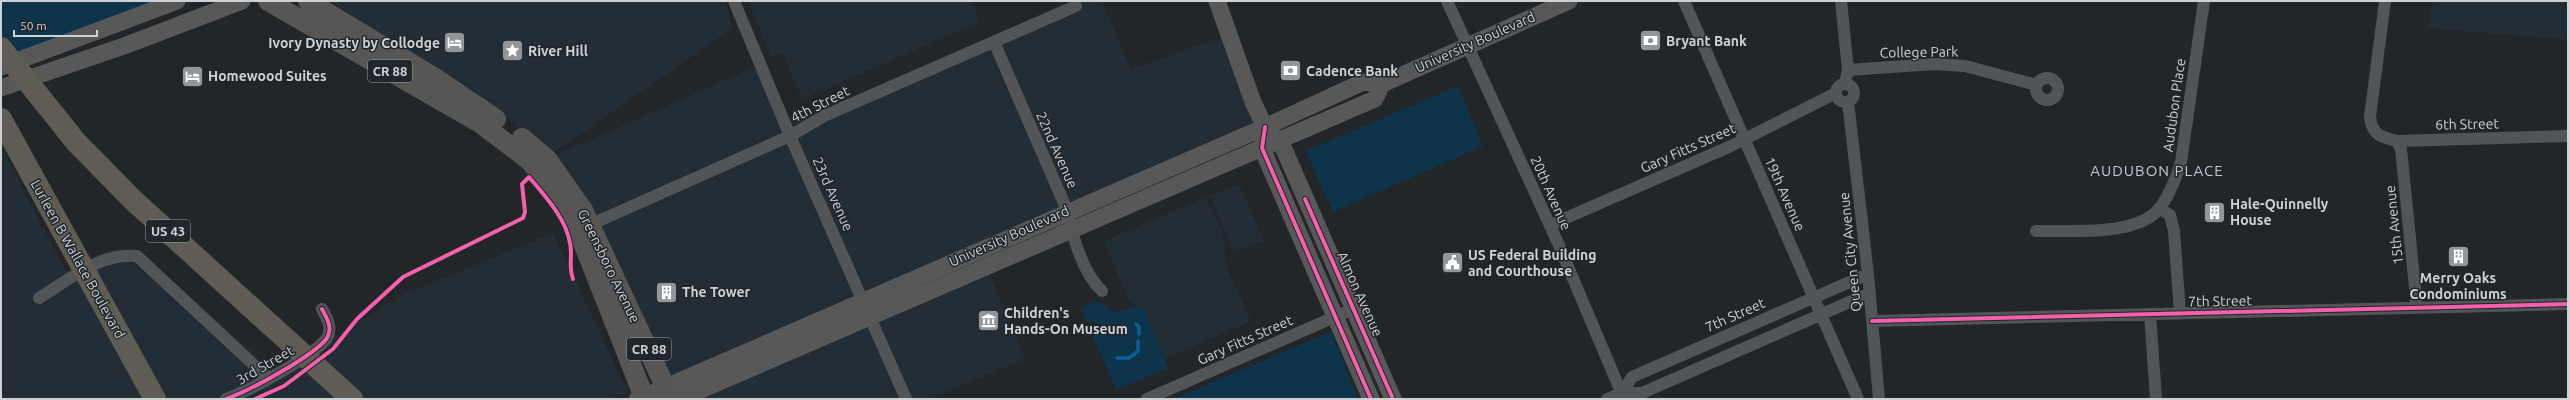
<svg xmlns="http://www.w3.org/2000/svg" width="2569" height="400" viewBox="0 0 2569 400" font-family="Ubuntu,sans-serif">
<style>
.built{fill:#232d35}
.green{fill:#0e344b}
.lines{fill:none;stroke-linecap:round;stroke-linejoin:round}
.stream{stroke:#066098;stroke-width:3.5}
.street{stroke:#525557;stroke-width:12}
.secondary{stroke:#585859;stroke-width:17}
.primary{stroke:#575654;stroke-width:20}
.highway{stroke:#5f5c56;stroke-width:22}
.cycleway-casing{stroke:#20262b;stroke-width:6}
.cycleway{stroke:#f560ab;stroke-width:4}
.labels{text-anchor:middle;stroke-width:3;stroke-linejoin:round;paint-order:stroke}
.shield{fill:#20262b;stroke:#9a9ea2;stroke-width:1}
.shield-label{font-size:13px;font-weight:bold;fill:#ced2d5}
.poi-label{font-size:14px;font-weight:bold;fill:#ced2d5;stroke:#20262b;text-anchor:start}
.street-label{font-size:14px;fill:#ced2d5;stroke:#20262b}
.neighbourhood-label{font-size:15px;letter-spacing:1px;fill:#c2cad0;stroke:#20262b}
</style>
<rect width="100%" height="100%" fill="#232628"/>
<path class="built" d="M330 1H725L733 28 556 151Z
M748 1H971L980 22 802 99 783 54 771 57Z
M1071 1H1102L1131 69 1237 32 1280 153 983 259 1025 359 929 399H659L554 156 761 64 793 122Z
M2433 1H2568V40L2428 28Z
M1 146 66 272 103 252 124 248 140 251 262 361 280 367 409 292 553 233 628 392 611 399H1Z
M1239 184 1264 241 1234 252 1210 195Z
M1206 197 1221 230 1228 270 1251 321 1165 359 1144 311 1129 300 1104 241Z"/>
<path class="green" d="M1 1H163L1 62Z
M1458 86 1483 146 1333 212 1306 151Z
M1094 301 1116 312 1137 306 1144 311 1169 368 1116 390 1093 336 1100 332 1094 321 1087 323 1081 308Z
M1331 332 1358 399H1173Z"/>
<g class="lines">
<path class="stream" d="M1136 324 1139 327V334
M1117 358H1129L1138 351V341"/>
<path class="street" d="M734 1 790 136 906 399
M1447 1 1558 243 1624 399
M1684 1 1858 399
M1841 1 1848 70 1845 84
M2385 1 2370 117C2372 135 2381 137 2397 141L2568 136
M994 42 1067 210C1073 237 1082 272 1102 291
M1848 70 1935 64 1965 66 2037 85
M2036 89a11 11 0 1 1 22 0a11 11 0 1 1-22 0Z
M1836 93a9 9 0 1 1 18 0a9 9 0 1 1-18 0Z
M1848 102 1868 274 1879 399
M2397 141 2401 149 2417 308
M2159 208 2170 215 2174 231 2180 313
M1550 225 1731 146 1836 93
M585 227 790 136 824 116 1076 6
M2036 231C2071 230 2135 237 2159 209 2170 195 2176 178 2181 162L2204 1
M39 298C69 280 100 252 137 256L268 378
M2150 314 2156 399
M1872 321 2568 304
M1622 393 1632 377 1868 274
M226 399C249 391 314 356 327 338 333 328 327 318 322 309
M1147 399 1355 308
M1607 399 1622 393H1642L1870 293"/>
<path class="secondary" d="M1217 1 1253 102 1265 127 1283 147 1393 399
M1 67 177 1
M1 88 124 46 242 1
M1264 137 1262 148 1270 167 1371 399
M646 399 644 397 682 380 1265 127 1363 82 1382 84 1569 1
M680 399 1375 99 1382 84"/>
<path class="primary" d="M268 1 480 123 530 161 557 196 578 230 644 397 639 399
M308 1 435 78 496 119
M522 138 547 159 583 210 671 399"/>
<path class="highway" d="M1 48 76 142 133 200 352 399
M1 119 155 399"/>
<defs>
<path id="cycleway" d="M1265 127 1262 148 1371 399
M1305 199 1393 399
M1872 321 2568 304
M226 399C249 391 314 356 327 338 333 328 327 318 322 309
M255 399 284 386 333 349 357 319 403 277 523 218 525 212 522 184 529 177C544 195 566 218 570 243 573 256 568 266 573 279"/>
</defs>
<use href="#cycleway" class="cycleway-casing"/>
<use href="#cycleway" class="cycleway"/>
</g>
<defs>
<symbol id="bank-square" viewBox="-11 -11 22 22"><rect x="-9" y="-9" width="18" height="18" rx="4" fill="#929698" stroke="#20262b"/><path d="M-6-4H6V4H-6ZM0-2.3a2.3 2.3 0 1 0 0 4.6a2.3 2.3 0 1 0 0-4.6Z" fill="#fff"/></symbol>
<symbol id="hotel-square" viewBox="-11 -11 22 22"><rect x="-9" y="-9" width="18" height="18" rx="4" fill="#929698" stroke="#20262b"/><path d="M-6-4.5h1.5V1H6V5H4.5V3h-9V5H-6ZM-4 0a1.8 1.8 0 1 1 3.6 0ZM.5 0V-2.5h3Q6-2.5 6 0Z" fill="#fff"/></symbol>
<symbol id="sight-square" viewBox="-11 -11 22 22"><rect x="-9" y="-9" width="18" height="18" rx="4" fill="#929698" stroke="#20262b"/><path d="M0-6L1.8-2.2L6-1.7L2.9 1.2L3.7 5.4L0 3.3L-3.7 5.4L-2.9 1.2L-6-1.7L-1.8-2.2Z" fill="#fff"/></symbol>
<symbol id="building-square" viewBox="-11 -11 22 22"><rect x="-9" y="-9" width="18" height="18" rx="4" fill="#929698" stroke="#20262b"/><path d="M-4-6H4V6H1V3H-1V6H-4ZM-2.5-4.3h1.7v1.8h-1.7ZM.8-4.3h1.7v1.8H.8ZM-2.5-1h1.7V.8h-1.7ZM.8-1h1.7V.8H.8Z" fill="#fff"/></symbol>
<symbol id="civic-square" viewBox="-11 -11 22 22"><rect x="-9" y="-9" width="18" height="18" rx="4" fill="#929698" stroke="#20262b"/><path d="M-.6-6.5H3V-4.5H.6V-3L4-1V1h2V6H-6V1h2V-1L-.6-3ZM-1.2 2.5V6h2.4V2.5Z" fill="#fff"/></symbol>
<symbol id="museum-square" viewBox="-11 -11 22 22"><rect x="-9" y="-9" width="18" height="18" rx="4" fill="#929698" stroke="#20262b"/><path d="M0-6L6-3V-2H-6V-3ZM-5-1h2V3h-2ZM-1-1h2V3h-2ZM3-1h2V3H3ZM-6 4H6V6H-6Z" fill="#fff"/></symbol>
</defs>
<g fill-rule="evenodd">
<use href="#bank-square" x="1638" y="28" width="25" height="25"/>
<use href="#hotel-square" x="442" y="30" width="25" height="25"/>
<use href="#sight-square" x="500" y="38" width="25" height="25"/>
<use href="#bank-square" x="1278" y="58" width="25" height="25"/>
<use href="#hotel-square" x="180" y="64" width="25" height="25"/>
<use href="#building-square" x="2202" y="200" width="25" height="25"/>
<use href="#building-square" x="2446" y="244" width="25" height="25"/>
<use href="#civic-square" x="1440" y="250" width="25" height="25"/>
<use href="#building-square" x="654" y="280" width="25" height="25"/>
<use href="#museum-square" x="976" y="308" width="25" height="25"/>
</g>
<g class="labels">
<g class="shield">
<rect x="368" y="60" width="44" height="22" rx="3"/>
<rect x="146" y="220" width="44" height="22" rx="3"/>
<rect x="627" y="338" width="44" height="22" rx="3"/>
</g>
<g class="shield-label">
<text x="390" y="76">CR 88</text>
<text x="168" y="236">US 43</text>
<text x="649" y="354">CR 88</text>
</g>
<g class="poi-label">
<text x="1666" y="46">Bryant Bank</text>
<text x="440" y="48" text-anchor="end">Ivory Dynasty by Collodge</text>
<text x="528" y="56">River Hill</text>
<text x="1306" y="76">Cadence Bank</text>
<text x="208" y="81">Homewood Suites</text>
<text x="2230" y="209">Hale-Quinnelly<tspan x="2230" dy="16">House</tspan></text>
<text x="1468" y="260">US Federal Building<tspan x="1468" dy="16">and Courthouse</tspan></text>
<text x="2458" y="283" text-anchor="middle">Merry Oaks<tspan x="2458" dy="16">Condominiums</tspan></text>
<text x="682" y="297">The Tower</text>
<text x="1004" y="318">Children's<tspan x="1004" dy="16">Hands-On Museum</tspan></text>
</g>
<g class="street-label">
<text transform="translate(1475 42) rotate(-24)" y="5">University Boulevard</text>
<text transform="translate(1919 52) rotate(-1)" y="5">College Park</text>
<text transform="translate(820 104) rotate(-27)" y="5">4th Street</text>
<text transform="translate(2174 105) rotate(-82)" y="5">Audubon Place</text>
<text transform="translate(2467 124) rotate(-1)" y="5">6th Street</text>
<text transform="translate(1688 148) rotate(-24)" y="5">Gary Fitts Street</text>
<text transform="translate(1057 150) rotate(66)" y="5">22nd Avenue</text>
<text transform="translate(1551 193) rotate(66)" y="5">20th Avenue</text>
<text transform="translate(833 194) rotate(66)" y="5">23rd Avenue</text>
<text transform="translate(1785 194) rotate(66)" y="5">19th Avenue</text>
<text transform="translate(2394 225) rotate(-96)" y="5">15th Avenue</text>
<text transform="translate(1009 236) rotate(-24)" y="5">University Boulevard</text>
<text transform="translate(1850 252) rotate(-96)" y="5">Queen City Avenue</text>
<text transform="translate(78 259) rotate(61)" y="5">Lurleen B Wallace Boulevard</text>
<text transform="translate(609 266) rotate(64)" y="5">Greensboro Avenue</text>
<text transform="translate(1360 294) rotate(66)" y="5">Almon Avenue</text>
<text transform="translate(2220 301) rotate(-1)" y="5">7th Street</text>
<text transform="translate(1735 315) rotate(-24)" y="5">7th Street</text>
<text transform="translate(1245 340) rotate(-24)" y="5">Gary Fitts Street</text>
<text transform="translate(265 365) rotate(-30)" y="5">3rd Street</text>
</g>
<g class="neighbourhood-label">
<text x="2157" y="176">AUDUBON PLACE</text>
</g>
</g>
<rect width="2569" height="400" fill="none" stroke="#ced2d5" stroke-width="4"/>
<path d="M14 30v6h83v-6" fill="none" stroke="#ced2d5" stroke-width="2"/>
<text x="20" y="30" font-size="12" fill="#ced2d5" stroke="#20262b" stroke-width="3" paint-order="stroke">50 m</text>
</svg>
